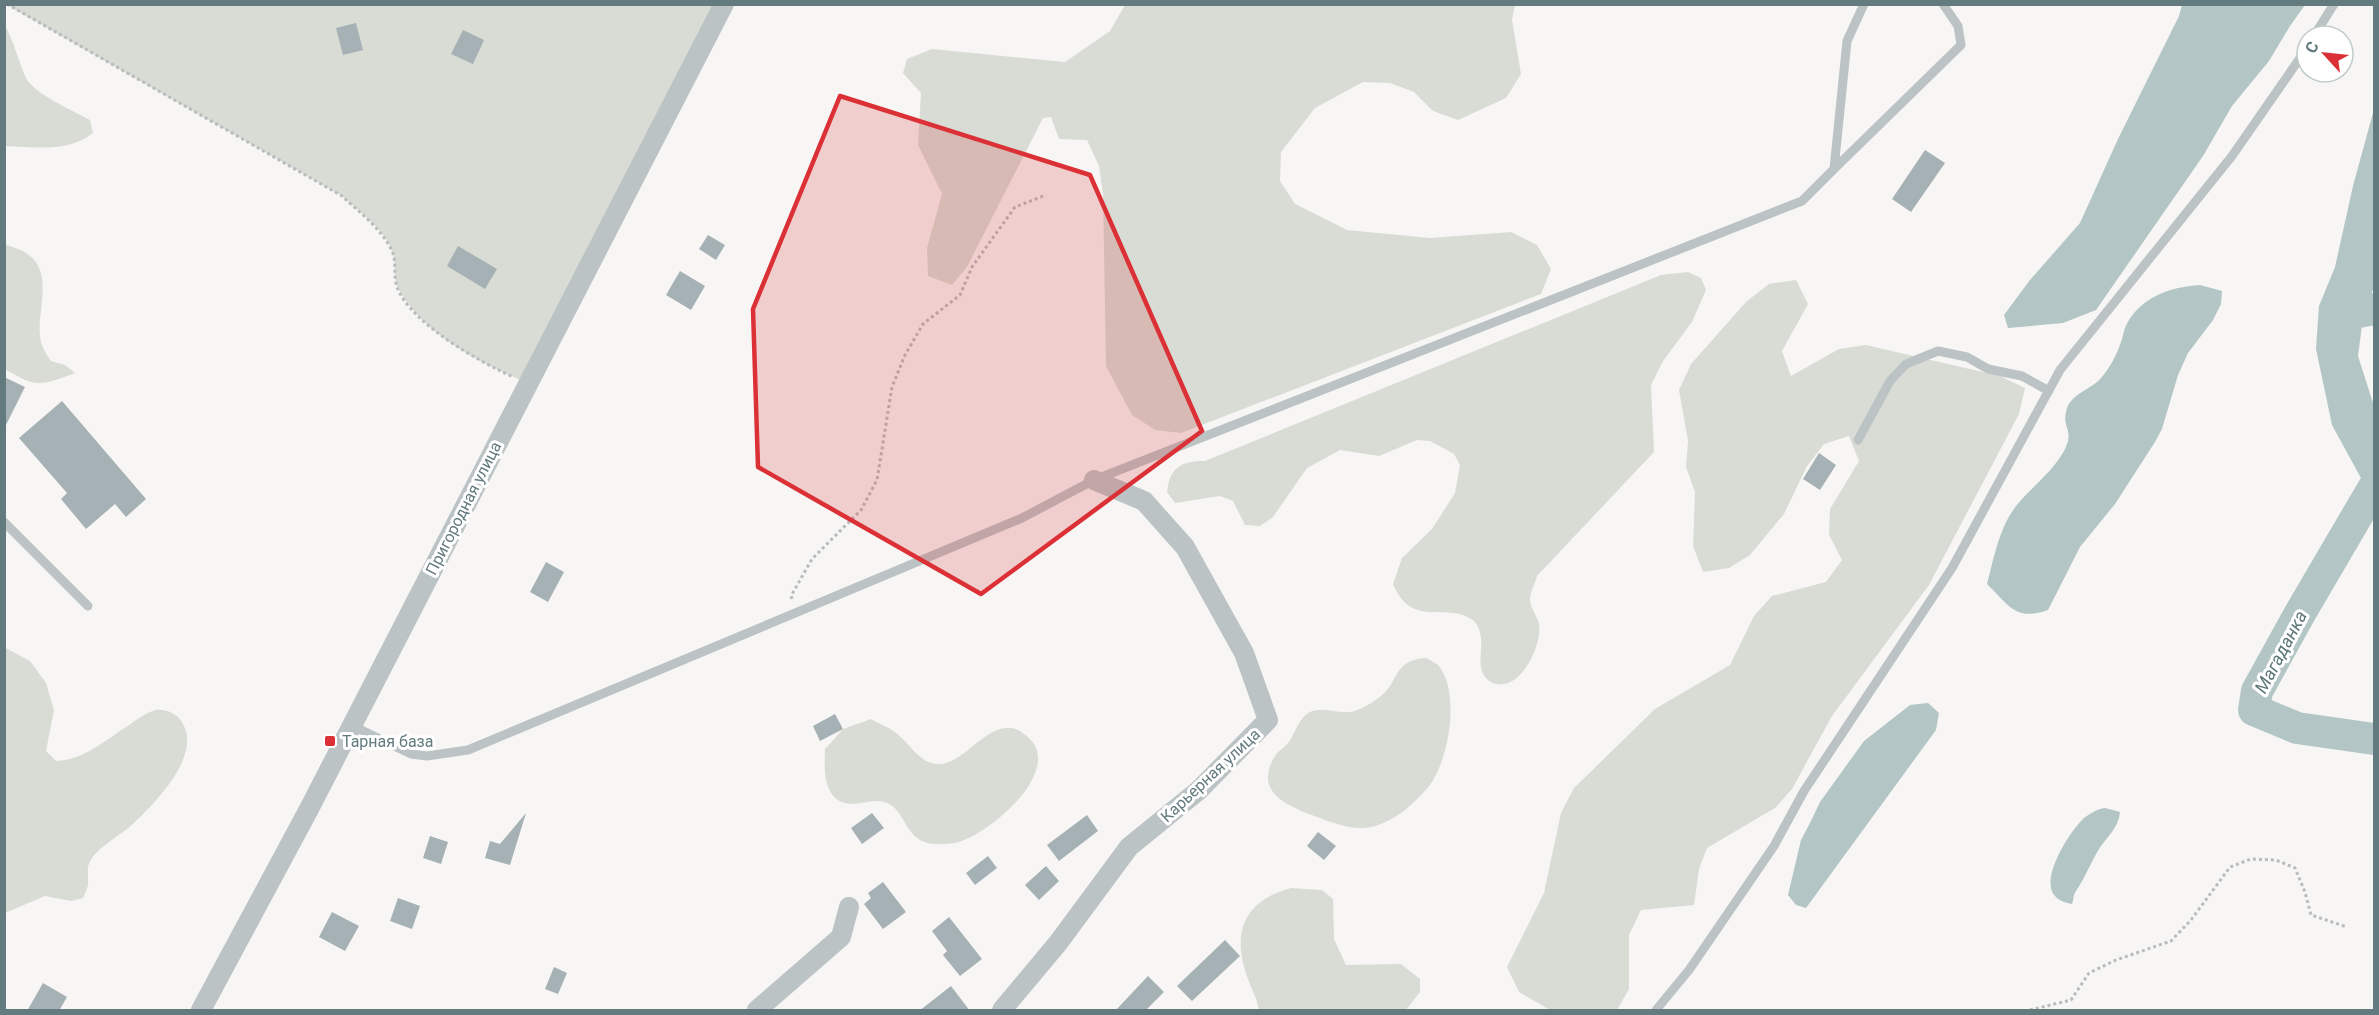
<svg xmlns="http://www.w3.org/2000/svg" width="2379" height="1015" viewBox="0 0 2379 1015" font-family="Roboto,sans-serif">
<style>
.green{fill:#d8dcd4}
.water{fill:#b3c5c5}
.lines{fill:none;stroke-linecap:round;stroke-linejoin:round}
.river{stroke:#b3c5c5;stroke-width:32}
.building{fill:#a5b1b4}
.path{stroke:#b7bcbd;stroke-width:3;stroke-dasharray:3 3;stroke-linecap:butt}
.service{stroke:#bcc3c4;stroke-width:9}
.minor{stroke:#bcc3c4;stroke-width:20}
.marked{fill:#db3035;fill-opacity:0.2;stroke:#db3035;stroke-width:4.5;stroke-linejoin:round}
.poi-dot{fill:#db3035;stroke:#fff;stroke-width:2}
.labels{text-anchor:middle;stroke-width:6;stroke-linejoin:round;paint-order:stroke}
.street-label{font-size:16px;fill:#637a7e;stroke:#fff}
.poi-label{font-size:16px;fill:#637a7e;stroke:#fff;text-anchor:start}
.water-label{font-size:18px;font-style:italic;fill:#5e7878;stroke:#fff}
</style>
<rect width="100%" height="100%" fill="#f7f6f4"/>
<path class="green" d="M7 5H724L527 383C481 363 425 336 399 290 393 280 396 266 393 254 387 231 359 212 342 196Z
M1125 5H1515L1512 20 1521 74 1506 98 1458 120 1433 111 1414 92 1390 83 1363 82 1315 108 1281 152 1280 181 1295 204 1347 230 1430 238 1511 232 1537 245 1551 269 1541 294 1181 433 1155 430 1132 415 1106 366 1103 194 1099 166 1087 140 1059 139 1051 117 1043 118 967 267 952 285 928 276 927 248 942 194 918 145 921 93 903 73 907 59 932 49 1065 62 1110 31Z
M5 25C14 42 18 60 26 78 34 94 74 111 90 120L93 133C68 153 35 147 5 146Z
M4 244C12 247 24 250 30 256 53 274 37 312 40 336 41 346 46 354 51 361L65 365 75 373C41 386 36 388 5 369Z
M1688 272 1701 278 1706 290 1692 322 1663 361 1651 385 1654 452 1537 576C1535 583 1531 591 1530 598 1529 606 1537 615 1539 624 1542 641 1528 671 1514 680 1508 684 1499 686 1493 683 1472 672 1485 651 1480 633 1479 627 1476 622 1471 619 1445 602 1412 629 1393 584L1402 558 1432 529 1455 493 1460 465 1454 454 1430 441 1417 440 1379 456 1340 450 1307 468 1273 517 1260 526 1245 525 1233 501 1220 496 1175 503 1167 492C1170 467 1181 461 1205 461L1661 275Z
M1796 280 1808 304 1782 351 1791 376 1839 349 1866 345 2000 376 2025 388 2019 414 1929 585 1832 716 1792 789 1775 808 1707 848 1699 869 1694 905 1641 910 1629 935V989L1617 1010H1550L1519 992 1507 967 1544 893 1561 813 1574 788 1655 709 1730 665 1754 616 1772 596 1826 582 1842 560 1829 535 1830 509 1859 461 1849 436 1824 444 1807 466 1784 514 1750 555 1729 568 1703 572 1693 546 1695 492 1686 467 1688 441 1679 390 1691 364 1746 302 1769 284Z
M4 647 30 661 46 683 54 710 46 751 56 761C85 760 108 738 132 723 139 718 147 712 156 710 167 709 178 714 183 724 201 756 156 802 134 823 121 835 101 845 92 858 85 868 89 875 88 885 87 889 85 894 83 898L71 901 45 896 5 913Z
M1426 658C1429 660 1435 662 1438 665 1461 691 1449 761 1429 786 1415 803 1396 820 1375 826 1353 833 1329 821 1309 814 1281 803 1255 789 1275 756 1278 751 1284 748 1288 743 1295 734 1298 720 1308 713 1320 706 1336 713 1348 712 1357 712 1370 704 1377 699 1401 683 1391 660 1426 658Z
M871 719C879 724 888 727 895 732 910 743 918 763 938 764 969 765 996 703 1030 739 1063 773 986 837 955 843 947 844 935 845 928 843 905 838 905 810 887 803 874 798 864 804 851 804 823 802 824 770 825 749L843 729Z
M1291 888 1322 890 1333 899 1334 939 1346 965 1401 964 1420 979V992L1406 1010H1259C1257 999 1252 990 1248 979 1231 934 1243 901 1291 888Z"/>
<path class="water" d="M2182 5H2305L2290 26 2269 61 2232 106 2203 156 2096 310 2063 323 2008 328 2004 315 2030 280 2080 223 2118 139 2179 16Z
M2374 109V286L2362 325 2358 356 2374 406V487L2362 480 2332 425 2316 349 2319 306 2335 267 2353 186Z
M2200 285 2222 291 2221 304 2213 320 2188 353 2178 375 2162 429 2155 442 2115 504 2080 547 2048 610C2015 622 2008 604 1987 584 1994 558 1999 528 2016 506 2031 487 2051 474 2064 451 2075 431 2062 428 2066 412 2069 394 2091 390 2101 378 2110 368 2117 354 2121 342 2123 337 2123 333 2125 328 2138 298 2169 287 2200 285Z
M1928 703 1939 713 1936 730 1806 908 1796 905 1788 895 1801 840 1810 823 1820 802 1864 741 1910 705Z
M2105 808 2120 812C2119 827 2107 837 2099 849 2090 864 2086 876 2076 891 2073 895 2074 899 2072 904 2066 903 2059 901 2055 896 2039 879 2070 831 2084 818 2091 813 2097 809 2105 808Z"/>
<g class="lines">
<path class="river" d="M2338 316 2374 309
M2374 487 2299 615 2257 691 2254 710 2297 728 2374 739"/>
</g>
<path class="building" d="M356 23 363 50 343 55 336 28Z
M463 30 484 40 473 64 451 54Z
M1925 150 1945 163 1911 212 1892 199Z
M708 235 725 245 716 260 699 249Z
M458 246 497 269 485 289 447 266Z
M680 271 705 286 691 310 666 295Z
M4 377 25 387 4 429Z
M62 401 146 499 126 517 115 504 86 529 61 499 67 493 19 438Z
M1819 453 1836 465 1820 490 1803 479Z
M546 562 564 572 548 602 530 592Z
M835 714 843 729 820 741 813 726Z
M526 813 510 865 485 858 490 841 500 844Z
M872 813 884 828 862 844 851 828Z
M1087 815 1098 831 1059 861 1047 845Z
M1318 832 1336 846 1324 860 1307 846Z
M430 836 448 842 441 864 423 858Z
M988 856 997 868 975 885 966 873Z
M1046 866 1059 881 1039 900 1025 885Z
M883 882 906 912 883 929 864 904 871 898 868 893Z
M398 898 420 906 412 929 390 921Z
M332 912 359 926 345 951 319 937Z
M949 917 982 959 960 976 943 955 947 951 932 931Z
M1225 940 1240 956 1192 1001 1177 986Z
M554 967 567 973 558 994 545 989Z
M1148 976 1164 992 1145 1011H1115Z
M43 983 67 997 59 1011H27Z
M951 986 970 1011H919Z"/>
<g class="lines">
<path class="path" d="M7 4 342 196C359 212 382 229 392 251 397 262 393 276 397 287 410 323 480 362 513 377
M792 599 791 596 812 559 861 510 877 480 892 387 905 355 923 324 960 295 972 267 1015 207 1046 195
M2030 1010 2071 1000 2089 973 2116 960 2171 941 2191 920 2230 867 2251 859 2276 860 2295 868 2305 892 2311 915 2347 927"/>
<path class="service" d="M2314 36 2334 4
M1834 169 1961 45 1958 26 1943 4
M1858 440 1890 381 1906 364 1938 351 1967 357 1988 369 2022 376 2049 391
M4 522 88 606
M351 725 411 754 427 756 468 750 1022 518 1094 480 1802 201 1834 169 1847 41 1864 4
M1656 1010 1689 970 1774 846 1804 791 1952 568 2060 370 2232 156 2307 48"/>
<path class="minor" d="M201 1010 309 809 724 4
M757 1010 841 937 849 907
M1002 1010 1058 943 1129 847 1199 790 1268 720 1244 653 1185 547 1144 501 1094 480"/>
</g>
<path class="marked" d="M840 96 1090 175 1202 431 981 594 758 467 753 309Z"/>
<rect class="poi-dot" x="324" y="735" width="12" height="12" rx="3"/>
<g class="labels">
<g class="street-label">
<text transform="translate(463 508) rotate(-63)" y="6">Пригородная улица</text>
<text transform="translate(1210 775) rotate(-43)" y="6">Карьерная улица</text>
</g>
<g class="poi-label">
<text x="342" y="747">Тарная база</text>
</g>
<g class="water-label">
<text transform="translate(2281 652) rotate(-62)" y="6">Магаданка</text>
</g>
</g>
<rect width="2379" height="1015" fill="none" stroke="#637a7e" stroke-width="12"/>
<g transform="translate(2325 54) rotate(297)"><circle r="28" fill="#ffffff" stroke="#c1cacb" stroke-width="1.5"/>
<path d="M0-4.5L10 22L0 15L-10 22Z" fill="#db3035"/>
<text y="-9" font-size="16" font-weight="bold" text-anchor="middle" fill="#637a7e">С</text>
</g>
</svg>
